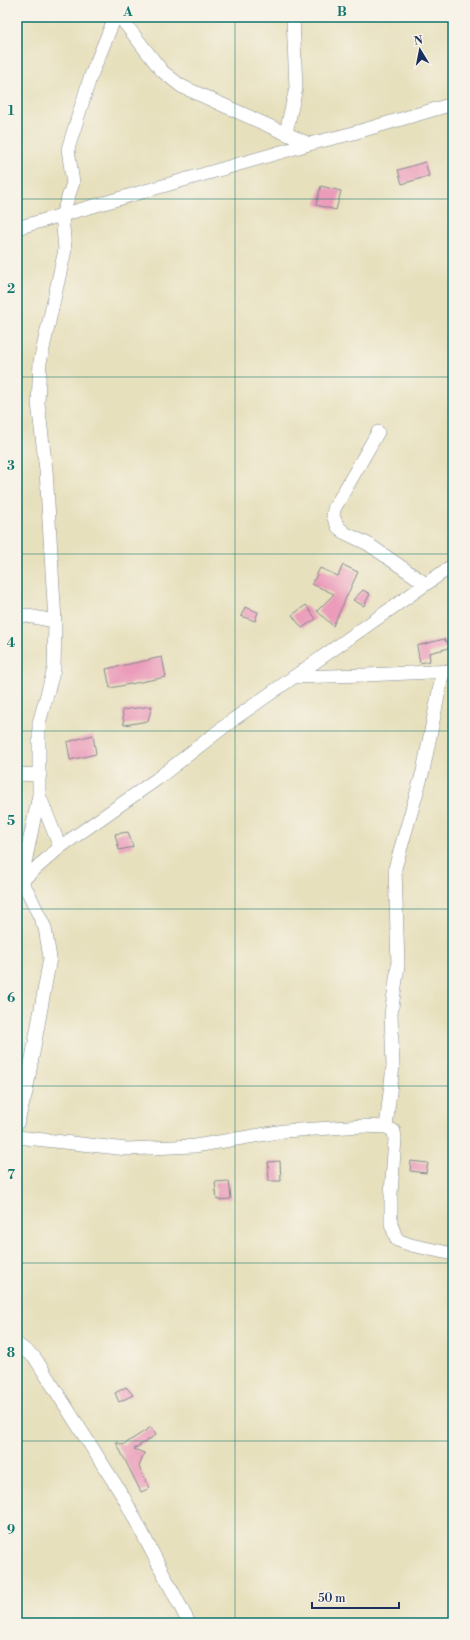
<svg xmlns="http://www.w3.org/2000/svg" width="470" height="1640" viewBox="0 0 470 1640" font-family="'Libre Bodoni',serif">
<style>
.building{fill:#eb9cba}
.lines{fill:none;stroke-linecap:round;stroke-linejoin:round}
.street-casing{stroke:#81888e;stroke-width:14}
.street{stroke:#fff;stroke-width:13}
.grid{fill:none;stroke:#0f766e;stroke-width:1;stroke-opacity:0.55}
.neatline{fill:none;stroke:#0f766e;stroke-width:1.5}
.grid-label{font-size:13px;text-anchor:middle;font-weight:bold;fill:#0f766e}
</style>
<rect width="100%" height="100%" fill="#f7f3e8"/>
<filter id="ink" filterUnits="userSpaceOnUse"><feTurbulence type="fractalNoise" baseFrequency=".025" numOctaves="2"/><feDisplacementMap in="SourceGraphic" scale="8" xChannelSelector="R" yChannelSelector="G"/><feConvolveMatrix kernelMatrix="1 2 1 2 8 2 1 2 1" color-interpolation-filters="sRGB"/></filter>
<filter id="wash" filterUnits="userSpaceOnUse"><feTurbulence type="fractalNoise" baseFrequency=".012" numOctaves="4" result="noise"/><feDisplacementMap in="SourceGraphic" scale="16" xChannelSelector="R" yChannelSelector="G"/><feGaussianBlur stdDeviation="0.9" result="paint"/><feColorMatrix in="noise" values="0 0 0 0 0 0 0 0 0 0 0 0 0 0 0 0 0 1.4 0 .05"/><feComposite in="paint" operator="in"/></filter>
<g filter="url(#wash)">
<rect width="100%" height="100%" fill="#e7e0bd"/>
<g id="blocks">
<path class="building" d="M425 162 429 176 402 184 398 170Z
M321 186 341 191 336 210 316 205Z
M343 565 358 572 333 626 317 611 334 594 312 584 320 568 338 576Z
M363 590 370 594 364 606 353 600Z
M306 605 316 619 302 628 292 615Z
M245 607 258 612 255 621 241 616Z
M444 639 445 641H447L449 648 429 653 430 661 420 663 417 646Z
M162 657 166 677 110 688 106 669Z
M152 706 148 721 124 725 122 710Z
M93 735 96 754 70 760 67 742Z
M128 832 133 847 119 850 115 834Z
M280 1161 281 1181H269L268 1162Z
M411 1161 428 1163 426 1173 410 1171Z
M229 1181 231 1199 217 1200 215 1182Z
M126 1387 133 1395 119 1402 115 1393Z
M151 1427 156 1435 134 1449 144 1453 139 1467 150 1488 141 1492 116 1442 123 1445Z"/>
</g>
</g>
<g filter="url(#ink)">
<use href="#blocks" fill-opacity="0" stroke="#81888e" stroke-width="1"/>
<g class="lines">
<defs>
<path id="street" d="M120 17 162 71 181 86 309 144
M286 133 296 88 293 17
M17 228 309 144 350 134 453 104
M378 432 334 509 333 516 338 527 345 533 368 544 426 584
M17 614 55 621
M293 677 366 675 453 671
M17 774 40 775
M60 847 39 795V723L54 669 55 621 46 470 38 403 40 362 65 250 62 215 73 183 68 149 90 78 115 17
M17 885 60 847 157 779 234 719 453 565
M17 1124 26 1092 50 958 45 928 28 892 21 882 39 795
M386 1127 393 1066 391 1014 398 966 395 868 423 771 443 671
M17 1137 127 1149 195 1146 284 1131 363 1126 386 1127 394 1131 395 1139 391 1193V1224L397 1240 411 1245 453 1254
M17 1344 35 1358 124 1498 189 1623"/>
</defs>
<use href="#street" class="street-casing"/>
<use href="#street" class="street"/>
</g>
</g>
<path class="grid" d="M235 17V1623M17 199H453M17 377H453M17 554H453M17 731H453M17 909H453M17 1086H453M17 1263H453M17 1441H453"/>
<rect width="470" height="1640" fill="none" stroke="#f7f3e8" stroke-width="44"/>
<g transform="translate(420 50) rotate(350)" stroke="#f7f3e8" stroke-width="3" paint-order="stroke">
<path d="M0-3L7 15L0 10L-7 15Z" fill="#1b2f5e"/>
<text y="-6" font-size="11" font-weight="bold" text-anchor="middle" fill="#1b2f5e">N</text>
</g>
<path d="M312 1602v6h87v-6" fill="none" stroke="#1b2f5e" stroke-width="2"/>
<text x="318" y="1602" font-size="12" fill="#1b2f5e" stroke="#f7f3e8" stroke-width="3" paint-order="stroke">50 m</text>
<rect x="22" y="22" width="426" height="1596" class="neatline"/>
<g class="grid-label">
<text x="128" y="16">A</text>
<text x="342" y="16">B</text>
<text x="11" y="115">1</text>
<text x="11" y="293">2</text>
<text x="11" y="470">3</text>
<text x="11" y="647">4</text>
<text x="11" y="825">5</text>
<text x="11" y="1002">6</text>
<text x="11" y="1179">7</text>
<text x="11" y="1357">8</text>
<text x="11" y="1534">9</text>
</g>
</svg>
